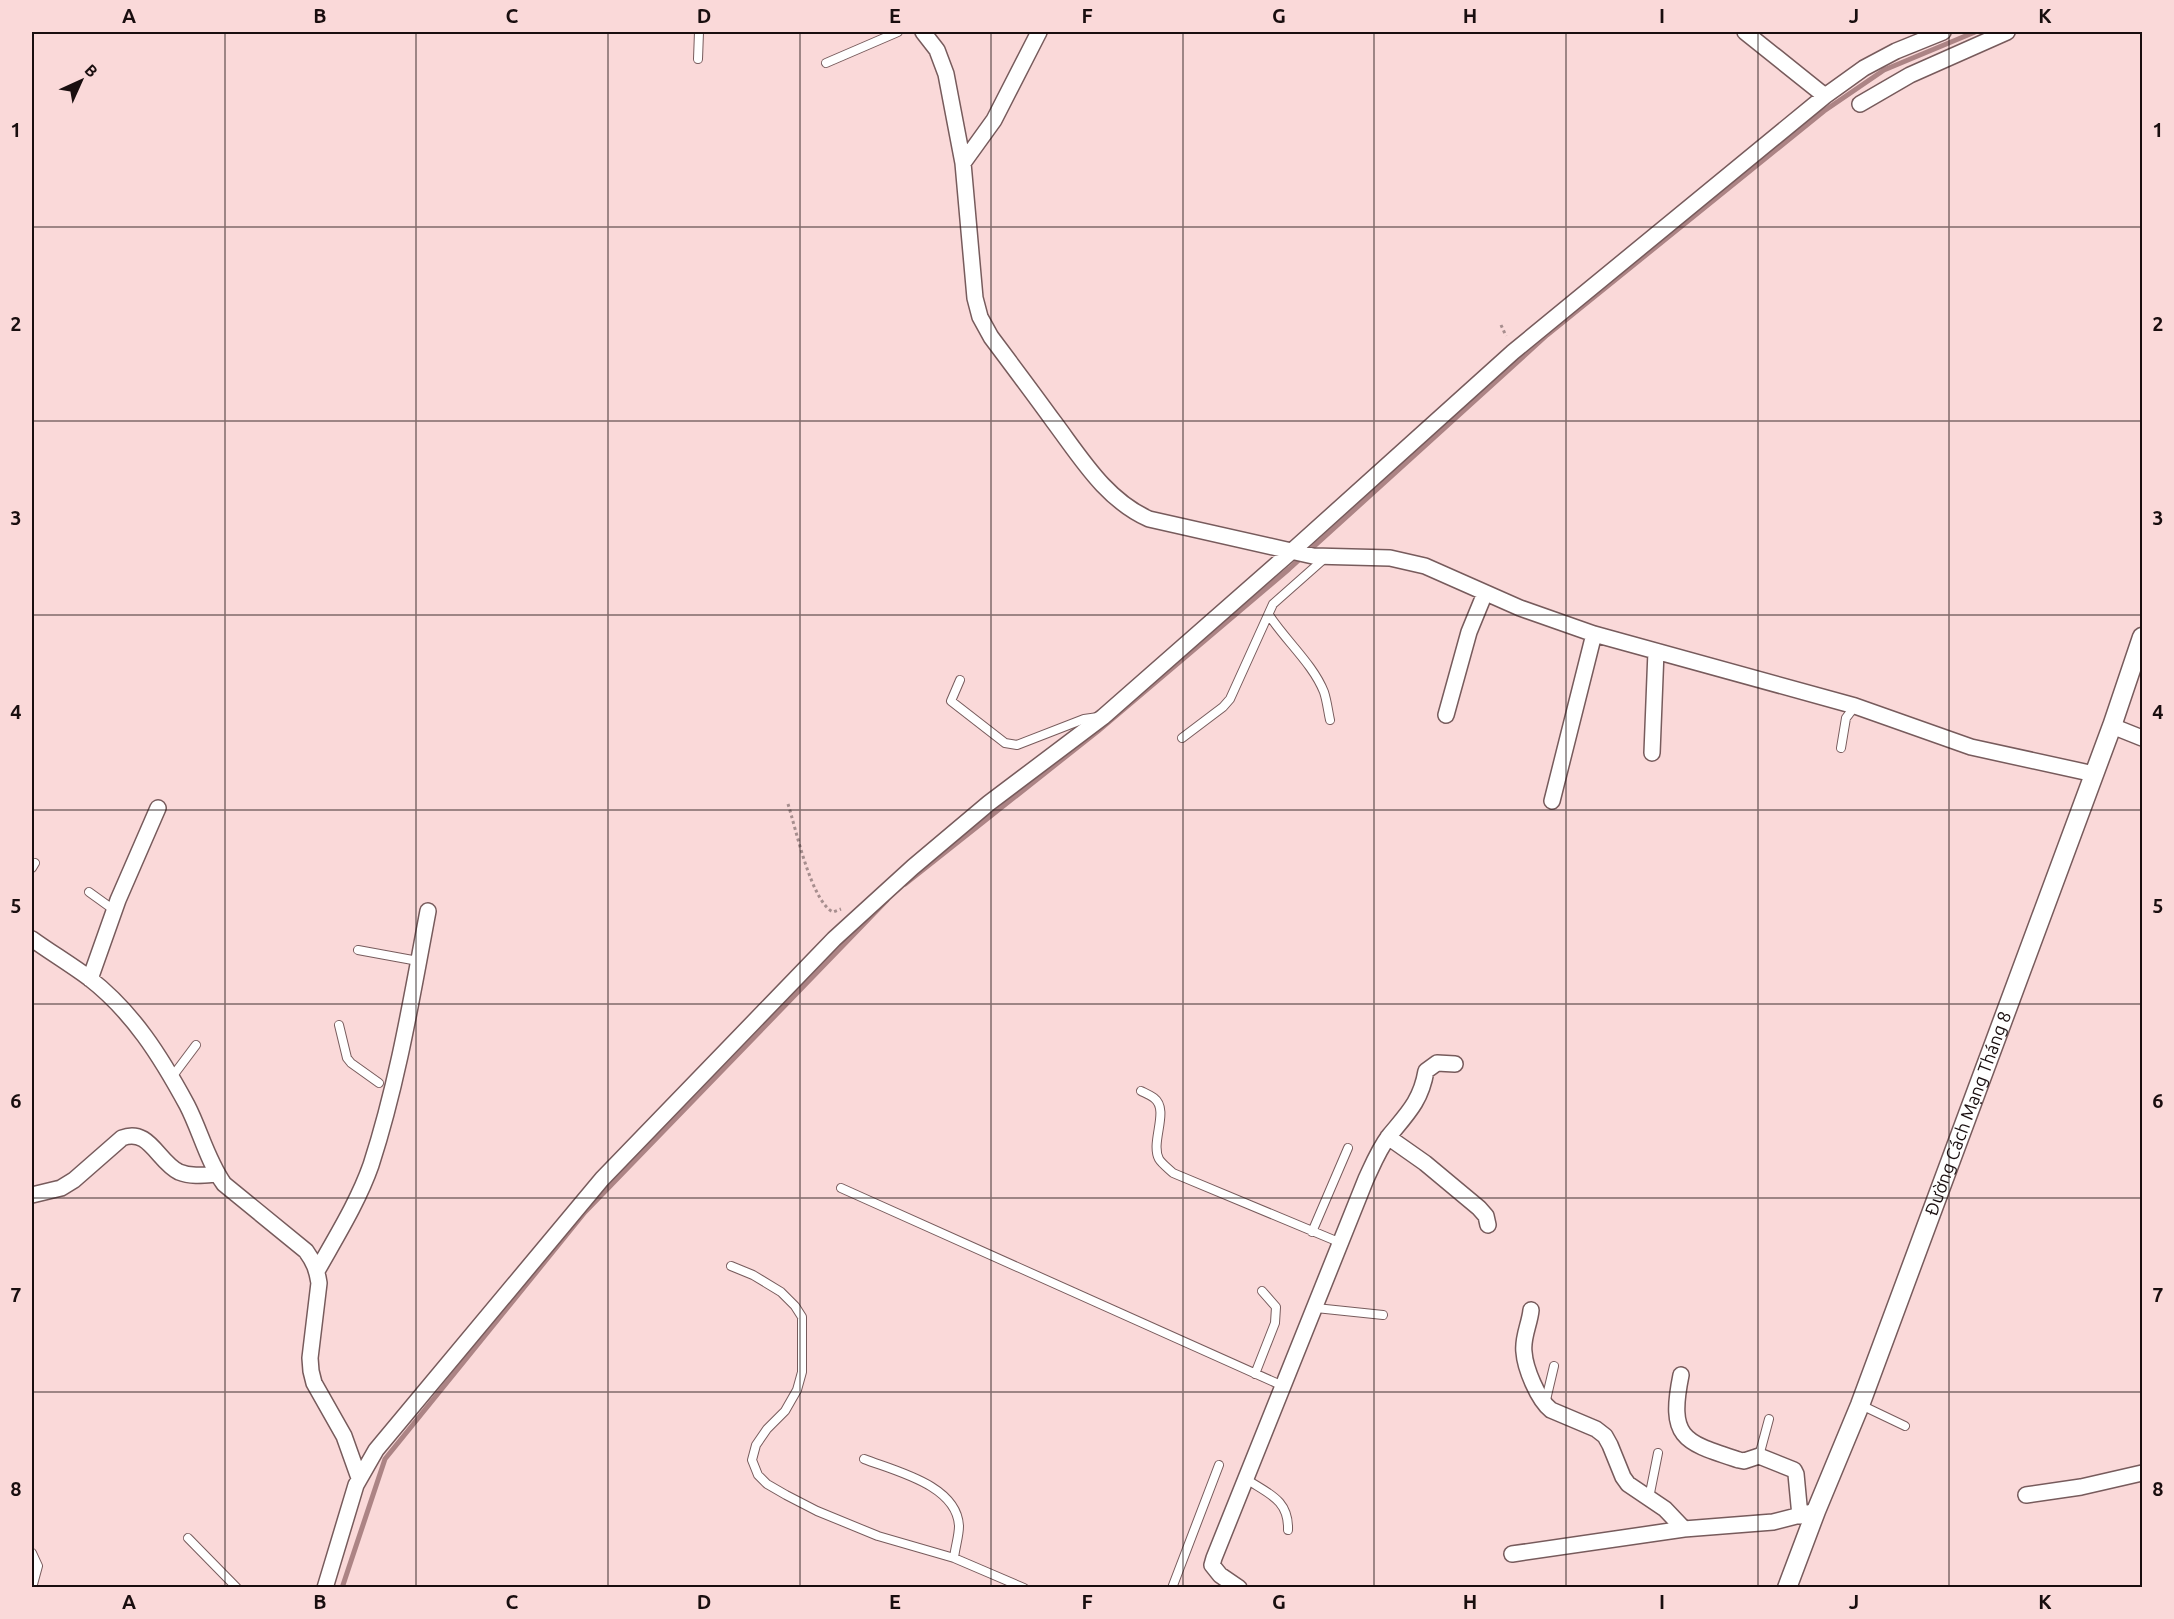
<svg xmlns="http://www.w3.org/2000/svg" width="2174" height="1619" viewBox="0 0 2174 1619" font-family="Ubuntu,sans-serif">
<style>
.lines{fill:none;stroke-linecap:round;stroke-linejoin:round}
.stream{stroke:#ac8485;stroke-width:5}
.service-casing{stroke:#775b5c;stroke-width:10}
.minor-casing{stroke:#775b5c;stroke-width:18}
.tertiary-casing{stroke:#775b5c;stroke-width:21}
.path{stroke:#a78e8e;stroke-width:3;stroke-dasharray:3 3;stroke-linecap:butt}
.service{stroke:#fff;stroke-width:8}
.minor{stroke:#fff;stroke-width:15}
.tertiary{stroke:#fff;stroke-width:18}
.grid{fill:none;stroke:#190e0f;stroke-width:1.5;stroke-opacity:0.55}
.labels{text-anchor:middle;stroke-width:6;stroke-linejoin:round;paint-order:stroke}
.street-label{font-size:18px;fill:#190e0f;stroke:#fad9d9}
.neatline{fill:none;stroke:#190e0f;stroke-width:2}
.grid-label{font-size:20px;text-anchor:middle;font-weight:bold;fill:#190e0f}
</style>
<rect width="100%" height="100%" fill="#fad9d9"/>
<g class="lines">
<path class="stream" d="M905 884 1098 731 1289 569 1547 335 1824 111 1884 70 1975 32
M342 1588 385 1459 585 1212 887 900"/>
<defs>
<path id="service" d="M698 59 699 32
M826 63 898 32
M1269 615C1285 640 1313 664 1324 692 1327 701 1328 711 1330 720
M960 680 951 701 1005 743 1017 745 1084 719 1098 717
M1182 738 1223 707 1230 699 1273 604 1325 558
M1841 748 1846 718 1855 706
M32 868 35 863
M89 892 114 910
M358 950 418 961
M339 1025 347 1058 351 1063 379 1083
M172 1077 196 1045
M1141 1091C1145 1093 1150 1095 1154 1098 1170 1110 1150 1142 1159 1159 1162 1164 1169 1169 1173 1173L1341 1243
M841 1188 1283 1386
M1312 1232 1348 1148
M731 1266 753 1275 781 1292 795 1306 802 1317V1372L797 1390 785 1411 767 1429 756 1445 752 1460 758 1475 767 1484 786 1495 817 1511 878 1536 954 1558 1024 1588
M1316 1308 1383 1315
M1255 1374 1275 1323 1276 1307 1262 1291
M1545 1404 1554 1366
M1861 1405 1905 1426
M1759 1456 1769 1419
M864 1459C895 1471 957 1485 959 1526 959 1536 955 1548 954 1558
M1246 1479C1269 1494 1289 1500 1288 1530
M1649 1498 1658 1453
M188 1538 237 1588
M32 1553 38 1566 32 1588
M1172 1588 1219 1465"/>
<path id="minor" d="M923 32 937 50 946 74 963 163 975 298 980 317 991 337C1012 365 1033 393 1054 422 1081 458 1106 500 1149 519L1313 556 1390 558 1425 566 1520 608 1594 634 1855 706 1971 747 2094 774
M1745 32 1825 96
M1860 104 1910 75 2007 32
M963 163 994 120 1039 32
M1446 715 1469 632 1485 593
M2112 726 2142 738
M1652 753 1656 651
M1552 801 1594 634
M32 939C50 952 70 964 89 978 133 1012 161 1057 187 1105 200 1130 207 1160 224 1184L306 1251C314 1262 317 1270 319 1283L310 1358 311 1371 314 1383 344 1436 359 1478
M90 979 118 900 158 808
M1388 1137 1425 1163 1479 1208 1486 1216 1488 1225
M32 1195 61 1188 74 1180 122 1138C149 1127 158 1162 179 1172 191 1177 205 1175 217 1174
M317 1271C336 1237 358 1202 371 1165 398 1082 412 996 428 911
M1531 1310C1530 1323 1522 1338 1524 1352 1525 1368 1538 1400 1551 1410L1596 1429 1605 1436 1610 1445 1623 1477 1628 1484 1665 1509 1684 1529
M1681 1375C1668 1439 1684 1442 1739 1460L1744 1461 1759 1456 1794 1470 1796 1474 1800 1516
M2026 1495 2081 1487 2142 1473
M1512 1554 1684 1529 1773 1522 1816 1511
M325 1588 356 1485 376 1450 602 1179 834 939 913 867 989 803 1103 717 1292 551 1513 352 1825 96 1864 68 1896 51 1943 32
M1239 1588 1220 1575 1212 1565 1214 1558 1366 1179C1373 1164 1379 1149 1389 1136 1407 1114 1421 1101 1426 1071L1437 1063 1455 1064"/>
<g id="tertiary">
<path id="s1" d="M1787 1588 1816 1511 1860 1405 2112 726 2142 637"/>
</g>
</defs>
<use href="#service" class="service-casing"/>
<use href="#minor" class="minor-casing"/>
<use href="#tertiary" class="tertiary-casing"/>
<path class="path" d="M1501 325 1506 336
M788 804C796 829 811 901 833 912L841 909"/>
<use href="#service" class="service"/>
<use href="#minor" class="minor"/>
<use href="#tertiary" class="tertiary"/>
</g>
<path class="grid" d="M225 32V1588M416 32V1588M608 32V1588M800 32V1588M991 32V1588M1183 32V1588M1374 32V1588M1566 32V1588M1758 32V1588M1949 32V1588M32 227H2142M32 421H2142M32 615H2142M32 810H2142M32 1004H2142M32 1198H2142M32 1392H2142"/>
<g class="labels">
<g class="street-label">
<text dy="6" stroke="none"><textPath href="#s1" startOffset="508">Đường Cách Mạng Tháng 8</textPath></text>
</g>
</g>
<rect width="2174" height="1619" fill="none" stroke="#fad9d9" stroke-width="66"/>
<g transform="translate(81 81) rotate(45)" stroke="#fad9d9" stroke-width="4.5" paint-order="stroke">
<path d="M0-4.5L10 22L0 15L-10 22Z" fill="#190e0f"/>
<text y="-9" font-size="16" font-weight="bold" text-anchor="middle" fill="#190e0f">B</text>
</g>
<rect x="33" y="33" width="2108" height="1553" class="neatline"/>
<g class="grid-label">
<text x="129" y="23">A</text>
<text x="320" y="23">B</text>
<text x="512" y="23">C</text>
<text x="704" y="23">D</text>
<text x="895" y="23">E</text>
<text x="1087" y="23">F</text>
<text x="1279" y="23">G</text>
<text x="1470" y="23">H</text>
<text x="1662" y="23">I</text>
<text x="1854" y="23">J</text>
<text x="2045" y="23">K</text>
<text x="16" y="137">1</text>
<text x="2158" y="137">1</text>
<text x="16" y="331">2</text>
<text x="2158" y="331">2</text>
<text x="16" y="525">3</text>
<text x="2158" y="525">3</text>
<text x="16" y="719">4</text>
<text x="2158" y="719">4</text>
<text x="16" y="913">5</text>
<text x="2158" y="913">5</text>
<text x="16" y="1108">6</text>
<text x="2158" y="1108">6</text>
<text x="16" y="1302">7</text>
<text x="2158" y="1302">7</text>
<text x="16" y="1496">8</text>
<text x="2158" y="1496">8</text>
<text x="129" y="1609">A</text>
<text x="320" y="1609">B</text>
<text x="512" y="1609">C</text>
<text x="704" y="1609">D</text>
<text x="895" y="1609">E</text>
<text x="1087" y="1609">F</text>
<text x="1279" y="1609">G</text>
<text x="1470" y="1609">H</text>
<text x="1662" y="1609">I</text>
<text x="1854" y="1609">J</text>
<text x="2045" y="1609">K</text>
</g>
</svg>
